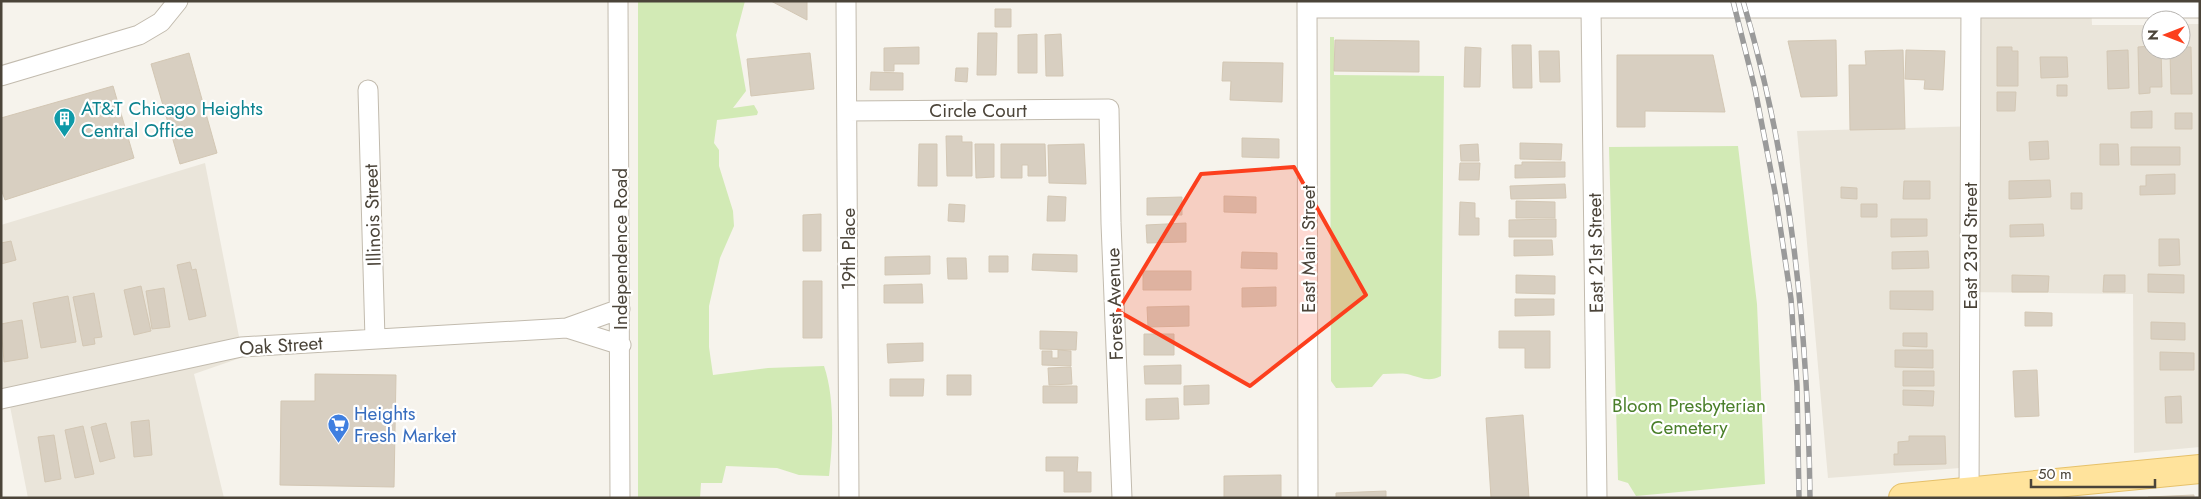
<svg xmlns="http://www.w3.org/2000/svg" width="2201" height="499" viewBox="0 0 2201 499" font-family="Jost,sans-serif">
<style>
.residential{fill:#eae5da}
.green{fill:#d2eab5}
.building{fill:#d8cfc1;stroke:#d3c7b4}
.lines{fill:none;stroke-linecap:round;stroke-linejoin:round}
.street-casing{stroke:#c2bbae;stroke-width:21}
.primary-casing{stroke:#e6c16a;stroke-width:30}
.street{stroke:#fff;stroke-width:19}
.primary{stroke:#ffe39c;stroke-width:28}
.rail-casing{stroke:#9a9a9a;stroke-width:5.5}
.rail{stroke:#fff;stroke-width:4;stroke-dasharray:11;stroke-linecap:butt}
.marked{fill:#fc3f1d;fill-opacity:0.2;stroke:#fc3f1d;stroke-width:4;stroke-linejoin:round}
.labels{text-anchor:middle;stroke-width:4.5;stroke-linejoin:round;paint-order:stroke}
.culture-label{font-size:19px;fill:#0d838f;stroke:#fff;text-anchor:start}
.street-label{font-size:19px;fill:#4b4439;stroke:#fff}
.park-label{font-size:19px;fill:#4a7f2a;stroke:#fff}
.shop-label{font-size:19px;fill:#366cbe;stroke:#fff;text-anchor:start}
</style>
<rect width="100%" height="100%" fill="#f6f3ec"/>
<path class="residential" d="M1980 1H2091L2092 25H2151V50H2181V24H2200V447L2134 453 2133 294 1960 292V468L1828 478 1797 131 1980 126Z
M205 163 243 357 194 374 224 498H28L7 391H1V225Z"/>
<path class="green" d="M638 1H745L736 35 746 91 733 108 754 105 758 112 757 115 717 120 714 143 719 150V166L733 211 734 226 720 258 709 306V347L713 375 768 368 824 366C835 398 833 443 829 476L799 475 777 468 726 466 722 483H701L700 498H638Z
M1330 37H1334V75L1444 76 1441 376C1428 383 1420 377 1407 374 1399 373 1391 374 1383 374L1372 387 1336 388 1331 381Z
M1738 146 1757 304 1765 484 1636 496 1628 483 1618 480 1609 147Z"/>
<path class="building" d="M771 1H807V20Z
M995 9H1011V27H995Z
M978 33H997L996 75H977Z
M1037 34V73H1018V35Z
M1061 34 1063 76H1046L1045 35Z
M1335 40 1419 41V72L1334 71Z
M1836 40 1837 96 1801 97 1788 41Z
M1512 45H1531L1532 88H1513Z
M2151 46V50H2161L2162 87H2150V93L2139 94 2138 47Z
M919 47V64H894V71H884V48Z
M1465 47 1481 48 1480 87H1464Z
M1997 47H2012V51H2018V86H1997Z
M2181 47H2191L2192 94H2171L2170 50H2181Z
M1903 50 1905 129 1850 130 1849 65H1866L1865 51Z
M1906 50 1945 51 1943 90 1924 89 1925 80 1905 79Z
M2128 50 2129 88 2108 89 2107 51Z
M1539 51H1559L1560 82H1540Z
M189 53 217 153 180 164 151 64Z
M810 53 814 89 751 96 747 59Z
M1617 55H1713L1725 112 1645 111V127H1617Z
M2040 57H2067L2068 77 2041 78Z
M1223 62 1283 63 1282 102 1230 100 1231 81H1222Z
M956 68H968L967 82 955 81Z
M871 72 903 73V90H870Z
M2057 85H2067V96H2057Z
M113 86 134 158 5 200 1 189V118Z
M1997 92H2016L2015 111H1997Z
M2152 111V128H2131V112Z
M2175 113H2192V129H2175Z
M946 136H962V142H972V176H947Z
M1242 138 1279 139V158L1242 157Z
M2048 141 2049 159 2030 160 2029 142Z
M1520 143 1562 144 1561 160 1520 159Z
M919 144H937V186H918Z
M975 144H994V177L976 178Z
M1001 144H1045L1046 176H1028V165H1022V178H1001Z
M1084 144 1086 184 1049 183 1048 145Z
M1478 144 1479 161H1461L1460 145Z
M2100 144H2118L2119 165H2100Z
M2131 147H2180V165H2131Z
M1522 162H1565V177L1515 178V165H1522Z
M1460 163H1480L1479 180H1459Z
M2175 174V194L2140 195V186H2146V175Z
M2050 180 2051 197 2009 199V181Z
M1904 181H1930V199H1903Z
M1565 184 1566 198 1511 199 1510 186Z
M1841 187 1857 188V199L1841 198Z
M2071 193H2082V209H2071Z
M1048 196 1066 197 1065 221H1047Z
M1224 196 1256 197V213L1224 212Z
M1182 197V215H1147V198Z
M1516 201 1555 202V218H1516Z
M1460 202 1475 203V218H1479V235H1459Z
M949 204 965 205 964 222 948 221Z
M1861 204H1877V217H1861Z
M821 214V251H803V215Z
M1556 219V237H1509V220Z
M1891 219H1927V236L1891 237Z
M1186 223V242L1147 243 1146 225Z
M2043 224 2044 236 2010 237V225Z
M2159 239H2179L2180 265 2159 266Z
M1514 240H1552L1553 255 1514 256Z
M11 241 16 260 1 264V243Z
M1928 251 1929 268 1892 269V252Z
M1242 252 1277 253V269L1241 268Z
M1033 254 1077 255V272L1032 270Z
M930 256V274L885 275V257Z
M989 256H1008V272H989Z
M947 258H966L967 279H948Z
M190 262 192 270 196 269 206 316 189 320 177 265Z
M1143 271H1191V290H1143Z
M2148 274 2184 275V293L2148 292Z
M1516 275 1555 276V294L1516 293Z
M2012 275 2049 276 2048 292H2012Z
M2104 275H2125V292H2103Z
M803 281H822V338H803Z
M922 284 923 303H884V285Z
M141 286 151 331 134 335 124 290Z
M1276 287V306L1242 307V288Z
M164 288 170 327 152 329 146 291Z
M1890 291H1933V310L1890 309Z
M94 293 102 337 94 338 95 344 83 346 73 297Z
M68 296 76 342 41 348 33 303Z
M1515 299H1554V315L1515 316Z
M1189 306V326L1148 327 1147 307Z
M2025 312 2052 313V326H2025Z
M22 320 28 358 4 362 1 324Z
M2151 322 2185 323V340L2151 339Z
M1040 331 1077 332 1076 350 1040 349Z
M1499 331H1550V368H1525V348H1499Z
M1903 333H1927V347L1903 346Z
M1144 334H1174V355H1144Z
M923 343V361L888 363 887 344Z
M1058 350 1071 351V366L1042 365V351H1052V358H1058Z
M1895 350H1933V368L1895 367Z
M2160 352 2194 353V370H2160Z
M1181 365V384H1145L1144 366Z
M1071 367 1072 384 1049 385 1048 368Z
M2037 370 2039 416 2015 417 2013 371Z
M1903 371H1934V386H1903Z
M315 374 396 375 394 487 280 485 281 401H315Z
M947 375H971V395H947Z
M890 379H924L923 396H890Z
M1209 385V404L1184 405V386Z
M1043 386H1077V403H1043Z
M1903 390 1934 391 1933 406 1903 405Z
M2181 396 2182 423H2166L2165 397Z
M1178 398 1179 419 1146 420V399Z
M1523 415 1529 498H1491L1486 418Z
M149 420 152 455 134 457 131 422Z
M106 423 115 458 100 462 91 427Z
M83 426 94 474 75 478 65 430Z
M54 435 61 479 45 482 38 437Z
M1909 436H1945L1946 464 1894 465V454H1898V442L1909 441Z
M1046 457H1078L1077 472H1091V492H1064V471H1046Z
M1281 475V498H1224V476Z
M1386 491V498H1336V493Z
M2194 495V498H2148V497Z"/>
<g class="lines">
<defs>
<path id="street" d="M618 1 620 498
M846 1 849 498
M1307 1 1308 498
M1307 8H2200
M1591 8 1597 498
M1 76 139 35 161 22 178 1
M368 90 375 339
M847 111 1109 109 1111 223 1122 498
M567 328 621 345
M1 399 241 347 567 328 620 309
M1969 498 1971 1"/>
<path id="primary" d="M1903 498 2200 469"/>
</defs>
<use href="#street" class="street-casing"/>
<use href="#primary" class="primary-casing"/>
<use href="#street" class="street"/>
<use href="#primary" class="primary"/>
<defs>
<path id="rail" d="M1733 1 1755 89 1775 192 1791 299 1797 386 1799 498
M1743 1C1791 162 1808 330 1810 498"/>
</defs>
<use href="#rail" class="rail-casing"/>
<use href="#rail" class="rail"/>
</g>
<path class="marked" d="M1294 167 1366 295 1250 386 1118 311 1201 174Z"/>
<defs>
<symbol id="building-pin" viewBox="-11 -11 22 30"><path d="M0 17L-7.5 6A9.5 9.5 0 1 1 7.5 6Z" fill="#0f9aa8" stroke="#fff"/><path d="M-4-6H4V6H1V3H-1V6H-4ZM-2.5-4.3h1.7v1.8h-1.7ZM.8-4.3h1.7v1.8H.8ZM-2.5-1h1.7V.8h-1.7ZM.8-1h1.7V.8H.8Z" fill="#fff"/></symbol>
<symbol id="supermarket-pin" viewBox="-11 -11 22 30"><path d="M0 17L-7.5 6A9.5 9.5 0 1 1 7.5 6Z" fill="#3f7fe0" stroke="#fff"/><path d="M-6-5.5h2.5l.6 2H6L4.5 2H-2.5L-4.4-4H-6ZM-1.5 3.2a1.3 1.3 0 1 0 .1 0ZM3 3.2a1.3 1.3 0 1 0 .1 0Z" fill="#fff"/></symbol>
</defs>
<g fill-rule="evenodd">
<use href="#building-pin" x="52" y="106" width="25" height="34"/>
<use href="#supermarket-pin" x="326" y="412" width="25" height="34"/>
</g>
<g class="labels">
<g class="culture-label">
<text x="81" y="115">AT&amp;T Chicago Heights<tspan x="81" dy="22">Central Office</tspan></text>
</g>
<g class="street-label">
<text x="978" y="117">Circle Court</text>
<text transform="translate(372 215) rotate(-92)" y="7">Illinois Street</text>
<text transform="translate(1970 246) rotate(-90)" y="7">East 23rd Street</text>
<text transform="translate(620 249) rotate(-90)" y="7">Independence Road</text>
<text transform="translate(848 249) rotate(-90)" y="7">19th Place</text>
<text transform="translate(1308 249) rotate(-90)" y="7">East Main Street</text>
<text transform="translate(1595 253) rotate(-91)" y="7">East 21st Street</text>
<text transform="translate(1114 304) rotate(-92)" y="7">Forest Avenue</text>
<text transform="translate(281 345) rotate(-4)" y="7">Oak Street</text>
</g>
<g class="park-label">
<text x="1689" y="412">Bloom Presbyterian<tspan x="1689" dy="22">Cemetery</tspan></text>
</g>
<g class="shop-label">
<text x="354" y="420">Heights<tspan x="354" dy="22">Fresh Market</tspan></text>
</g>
</g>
<rect width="2201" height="499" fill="none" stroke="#4b4439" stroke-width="5"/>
<g transform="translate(2166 35) rotate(270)"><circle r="24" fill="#ffffff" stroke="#b7b4b0"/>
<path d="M0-4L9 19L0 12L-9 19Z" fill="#fc3f1d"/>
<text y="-8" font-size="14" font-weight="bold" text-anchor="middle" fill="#4b4439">N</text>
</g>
<path d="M2031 479v8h124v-8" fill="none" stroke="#4b4439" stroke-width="2.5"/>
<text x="2038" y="479" font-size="15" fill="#4b4439" stroke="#ffffff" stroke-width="4" paint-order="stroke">50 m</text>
</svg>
